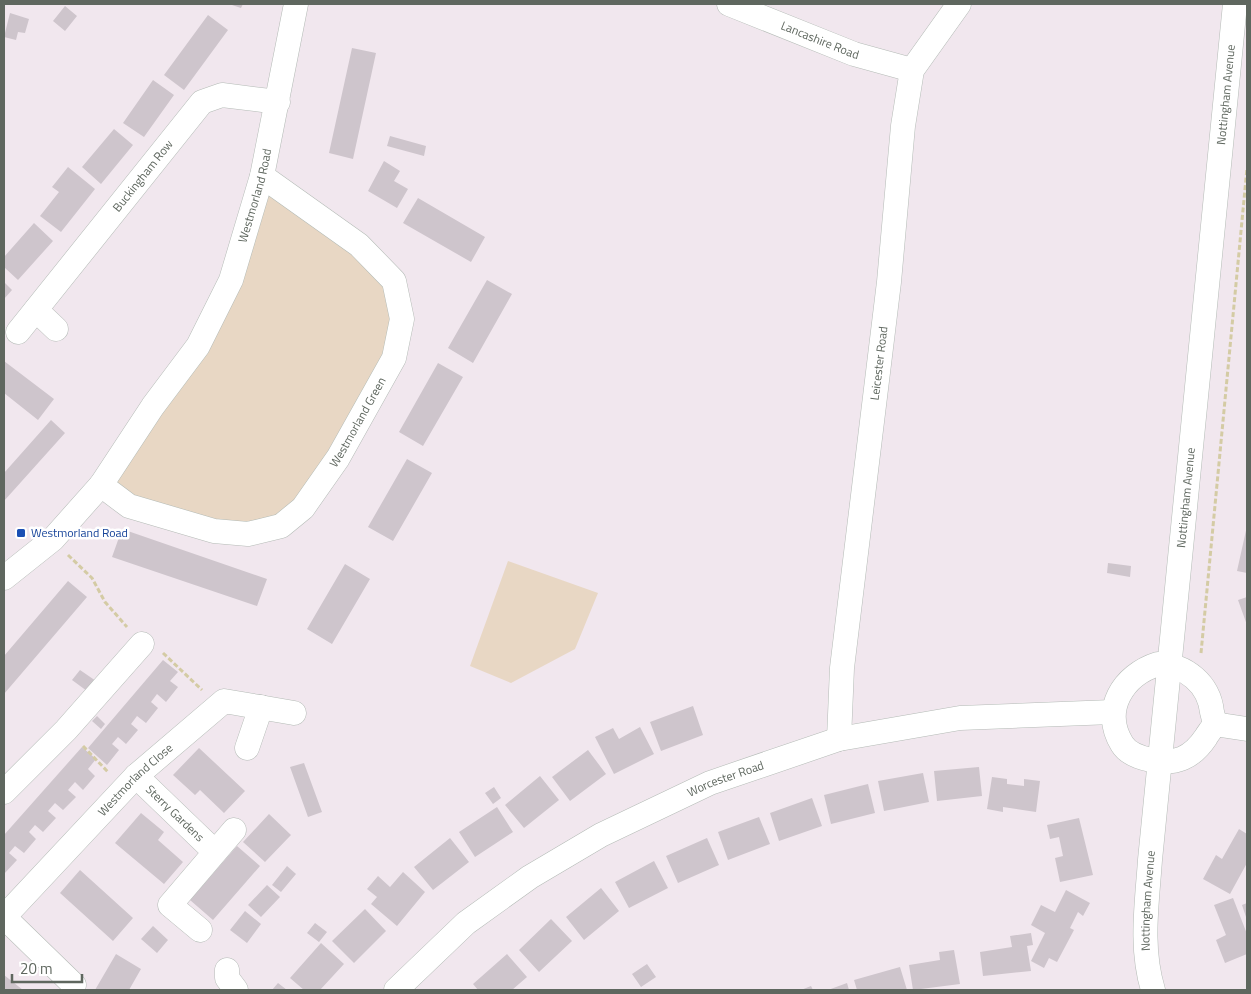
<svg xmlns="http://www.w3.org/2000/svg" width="1251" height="994" viewBox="0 0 1251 994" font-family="'Titillium Web',sans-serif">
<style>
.green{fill:#e8d7c4}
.building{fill:#cec5cc}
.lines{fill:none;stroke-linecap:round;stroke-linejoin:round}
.minor-casing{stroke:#b4bbb6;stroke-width:25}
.path{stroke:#d4cba4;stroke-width:3;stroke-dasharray:5 2.5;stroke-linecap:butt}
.minor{stroke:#fff;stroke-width:24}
.transit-dot{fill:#1a4fb4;stroke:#fff;stroke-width:2}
.labels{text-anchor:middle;stroke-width:5;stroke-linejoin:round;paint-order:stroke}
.street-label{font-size:12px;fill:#5f675f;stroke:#fff}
.transit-label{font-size:12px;fill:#164399;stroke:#fff;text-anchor:start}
</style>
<rect width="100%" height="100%" fill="#f1e7ee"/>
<path class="green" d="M262 176 359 245 402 319 303 508 248 534 101 485 198 346Z
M508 561 598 593 575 649 511 683 470 666Z"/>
<path class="building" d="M229 4H243L241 8Z
M65 6 77 16 65 31 53 21Z
M10 13 29 19 25 33 18 32 16 40 4 37Z
M208 15 228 30 184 90 164 75Z
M352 48 376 53 353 159 329 153Z
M153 80 174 95 144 137 123 123Z
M114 129 133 145 101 184 82 167Z
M390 136 426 146 424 156 387 146Z
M384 161 400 171 394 181 408 189 397 208 368 191Z
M68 167 95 189 61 232 40 216 59 192 52 187Z
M418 198 485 237 471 262 403 223Z
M34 223 53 241 18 280 4 267V257Z
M487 280 512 294 473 363 448 348Z
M4 282 12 290 4 299Z
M4 361 54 399 38 420 4 393Z
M438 363 463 377 423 446 399 432Z
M51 420 65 433 4 501V473Z
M407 459 432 473 393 541 368 527Z
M1247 526V573L1237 571Z
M122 529 267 579 257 606 112 557Z
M1108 563 1131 566 1130 577 1107 573Z
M345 564 370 579 332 644 307 629Z
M68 581 87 597 4 694V656Z
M1247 597V625L1238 600Z
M163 660 178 672 170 681 178 687 166 702 157 694 151 702 158 708 146 723 137 716 131 724 138 730 126 744 118 737 112 744 119 750 107 765 88 748Z
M80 670 96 681 87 691 72 680Z
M693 706 703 735 661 751 650 722Z
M97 716 105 724 101 729 92 721Z
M640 727 654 754 614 774 595 737 613 728 619 739Z
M82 747 96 759 88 769 95 776 83 790 75 782 68 790 76 797 63 810 55 803 48 811 56 818 43 832 35 825 29 832 36 839 24 853 15 846 9 853 17 860 4 874V835Z
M199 748 245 791 224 813 200 790 195 795 173 775Z
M588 750 606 774 570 801 552 777Z
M304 763 322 812 308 817 290 767Z
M979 767 982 796 937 801 934 771Z
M923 773 929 802 884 811 878 781Z
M540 776 559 800 524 828 505 805Z
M992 777 1007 779V784L1024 786V779L1040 781 1036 812 1003 807V812L987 809Z
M868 784 875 813 831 824 824 795Z
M494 787 501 798 493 804 485 793Z
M812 798 822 826 779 841 770 813Z
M497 807 513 832 475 857 459 832Z
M141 813 164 832 158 840 183 862 164 884 115 843Z
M269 814 291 835 265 862 243 842Z
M759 817 770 844 728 860 718 832Z
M1079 818 1093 875 1060 882 1055 858 1063 856 1059 837 1050 839 1047 825Z
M1239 829 1247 834V863L1230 894 1203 879 1216 855 1222 859Z
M450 838 469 862 433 890 414 867Z
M707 838 719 865 678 883 666 856Z
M237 846 260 866 213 920 190 900Z
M654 861 668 888 629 908 615 882Z
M287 866 296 874 281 892 272 885Z
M80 870 133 918 113 941 60 893Z
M403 872 425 892 397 926 371 904 377 897 367 889 378 876 390 887Z
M267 885 280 897 261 917 248 905Z
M601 888 619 911 584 940 566 917Z
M1066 890 1090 903 1083 916 1078 912 1070 928 1074 930 1057 962 1049 958 1044 968 1031 961 1045 933 1031 925 1041 905 1055 912Z
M1233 898 1247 934V954L1225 963 1216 940 1226 935 1214 905Z
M1247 903V920L1242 905Z
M365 909 386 931 354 963 332 941Z
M245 911 261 924 247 943 230 930Z
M551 919 572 941 539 972 519 950Z
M315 923 327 932 319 942 307 933Z
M153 926 168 940 157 953 141 939Z
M1031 933 1033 945 1027 946 1031 971 983 976 980 952 1012 947 1010 936Z
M321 943 344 964 320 990H304L290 978Z
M954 950 960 984 913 990 909 965 940 960 939 952Z
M116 954 141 969 129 990H95Z
M507 954 527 977 512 990H478L473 984Z
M647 964 656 977 641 987 632 974Z
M900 967 907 990H857L854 980Z
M4 975 23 990H4Z
M278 983 287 990H272Z
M847 983 849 990H828Z
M811 986 813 990H801Z"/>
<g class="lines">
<defs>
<g id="minor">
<path id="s1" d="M729 4 854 54 912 70"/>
<path d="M36 310 56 329"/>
<path id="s2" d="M18 332 202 102 222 95 278 102"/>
<path id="s3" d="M101 485 129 506 214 531 248 534 281 526 303 508 338 458 394 358 402 319 394 281 359 245 262 176"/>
<path id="s4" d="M4 578 53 539 101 485 153 406 198 346 231 280 262 176 296 4"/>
<path d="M1158 664C1186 665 1209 684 1212 712 1213 715 1214 721 1214 724 1213 728 1208 733 1206 737 1192 758 1176 765 1151 760 1141 758 1128 754 1122 744 1101 710 1123 675 1158 664Z"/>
<path d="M1214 724 1247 729"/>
<path id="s5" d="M839 739 842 668 889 282 903 126 912 70 959 4"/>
<path d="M247 748 261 707"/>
<path id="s6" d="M136 776 214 851"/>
<path d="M4 792 66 730 142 644"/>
<path id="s7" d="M4 917 136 776 224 701 294 713"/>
<path d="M4 917 74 985"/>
<path d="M200 930 170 905 234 830"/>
<path d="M227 970V978L236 990"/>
<path id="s8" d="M396 990 466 923 530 877 601 835 710 783 839 739 960 718 1112 712"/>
<path id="s9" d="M1153 990C1140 947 1147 904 1150 860L1235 4"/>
</g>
</defs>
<use href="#minor" class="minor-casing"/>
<path class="path" d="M68 555 92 578 105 602 127 627
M163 653 202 690
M1201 653 1247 168
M83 746 108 772"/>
<use href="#minor" class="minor"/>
</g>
<rect class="transit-dot" x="16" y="528" width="10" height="10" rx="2.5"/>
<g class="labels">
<g class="street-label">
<text dy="4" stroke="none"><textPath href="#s1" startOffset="98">Lancashire Road</textPath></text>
<text dy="4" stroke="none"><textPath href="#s9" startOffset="900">Nottingham Avenue</textPath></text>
<text dy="4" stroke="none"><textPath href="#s2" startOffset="200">Buckingham Row</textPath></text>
<text dy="4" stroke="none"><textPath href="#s4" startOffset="466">Westmorland Road</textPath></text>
<text dy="4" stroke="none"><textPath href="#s5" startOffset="378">Leicester Road</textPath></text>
<text dy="4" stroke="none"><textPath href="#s3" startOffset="322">Westmorland Green</textPath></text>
<text dy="4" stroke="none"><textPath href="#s9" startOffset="495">Nottingham Avenue</textPath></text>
<text dy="4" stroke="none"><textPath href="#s8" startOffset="395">Worcester Road</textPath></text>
<text dy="4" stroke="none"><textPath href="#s7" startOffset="190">Westmorland Close</textPath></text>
<text dy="4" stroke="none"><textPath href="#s6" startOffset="54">Sterry Gardens</textPath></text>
<text dy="4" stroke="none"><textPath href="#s9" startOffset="90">Nottingham Avenue</textPath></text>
</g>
<g class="transit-label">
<text x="31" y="537">Westmorland Road</text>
</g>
</g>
<rect width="1251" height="994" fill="none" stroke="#5f675f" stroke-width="10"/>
<path d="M12 974v8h70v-8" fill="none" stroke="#5f675f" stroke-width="2.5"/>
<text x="20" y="974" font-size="15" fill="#5f675f" stroke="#ffffff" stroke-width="4" paint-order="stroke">20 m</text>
</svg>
